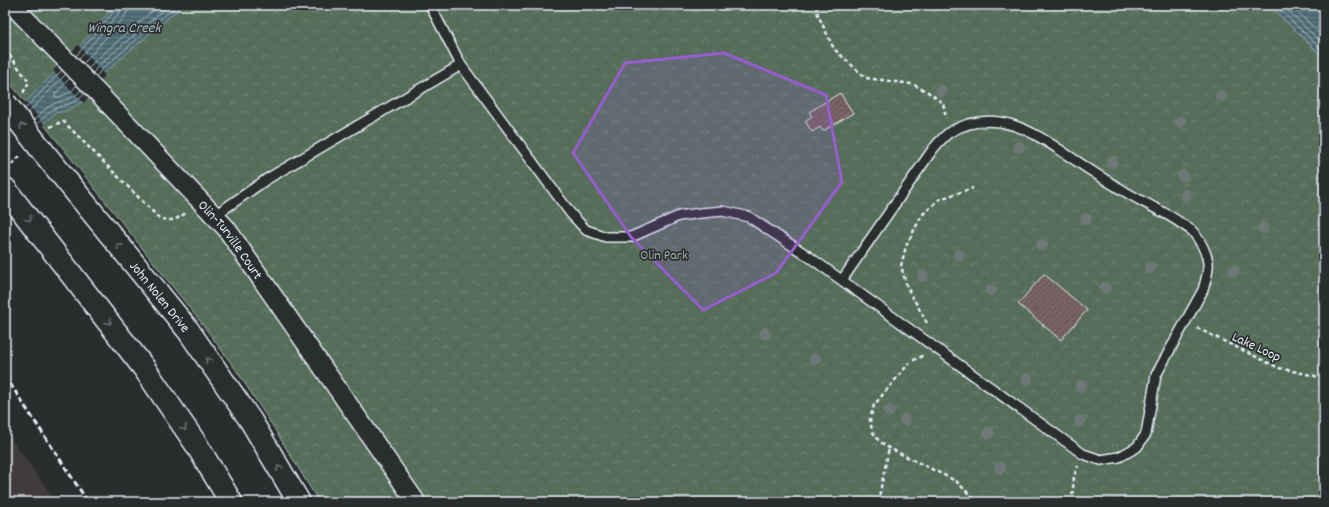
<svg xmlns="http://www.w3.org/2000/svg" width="1329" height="507" viewBox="0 0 1329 507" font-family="Dekko,sans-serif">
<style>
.built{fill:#3f3b3c}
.forest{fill:url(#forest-crowns);stroke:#9fafa9}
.water{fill:url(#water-rules);stroke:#8a9fa7}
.pier{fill:#2a2d2e}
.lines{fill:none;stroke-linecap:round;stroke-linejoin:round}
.shore{stroke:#aabac2;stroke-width:1}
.building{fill:url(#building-hatch);stroke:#e8f1f8}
.lane-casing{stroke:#e8f1f8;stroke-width:12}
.street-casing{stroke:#e8f1f8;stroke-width:21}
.primary-casing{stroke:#e8f1f8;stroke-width:25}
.path{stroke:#e8f1f8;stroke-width:2.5;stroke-dasharray:4 3;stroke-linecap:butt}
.lane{stroke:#2a2d2e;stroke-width:9}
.street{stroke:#2a2d2e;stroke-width:18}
.primary{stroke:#2a2d2e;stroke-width:22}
.rail{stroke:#e8f1f8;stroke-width:3;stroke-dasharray:6 3;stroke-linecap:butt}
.primary-bridge-casing{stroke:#e8f1f8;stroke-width:25;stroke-linecap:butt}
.primary-bridge{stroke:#2a2d2e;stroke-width:22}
.tree{fill:#6e7876}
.oneway{stroke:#6c7275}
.marked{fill:#965dcd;fill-opacity:0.2;stroke:#965dcd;stroke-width:3;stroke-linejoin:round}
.labels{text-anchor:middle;stroke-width:3.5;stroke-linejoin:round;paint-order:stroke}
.street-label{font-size:14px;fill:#e8f1f8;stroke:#2a2d2e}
.park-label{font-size:14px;fill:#a6b6b1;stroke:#2a2d2e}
.water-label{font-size:15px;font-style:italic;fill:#aabac2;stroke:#2a2d2e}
</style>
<defs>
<pattern id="forest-crowns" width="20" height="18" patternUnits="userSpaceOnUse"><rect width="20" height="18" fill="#566d5a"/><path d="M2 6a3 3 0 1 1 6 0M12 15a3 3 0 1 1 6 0" fill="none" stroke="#6e8272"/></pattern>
<pattern id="water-rules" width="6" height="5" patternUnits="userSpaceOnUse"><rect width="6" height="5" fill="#4c6871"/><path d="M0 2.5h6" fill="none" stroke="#667e86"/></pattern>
<pattern id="building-hatch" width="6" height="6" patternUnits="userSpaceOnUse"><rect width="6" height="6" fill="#705d5b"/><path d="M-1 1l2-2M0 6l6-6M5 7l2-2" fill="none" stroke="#847573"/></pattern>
</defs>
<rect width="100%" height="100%" fill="#2a2d2e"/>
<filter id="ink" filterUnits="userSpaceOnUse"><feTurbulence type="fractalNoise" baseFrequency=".025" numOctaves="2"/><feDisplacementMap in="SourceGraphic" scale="8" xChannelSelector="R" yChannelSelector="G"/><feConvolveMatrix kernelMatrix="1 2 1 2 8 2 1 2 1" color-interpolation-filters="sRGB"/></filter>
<g filter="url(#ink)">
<path class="built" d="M5 430 56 502H5Z"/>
<path class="forest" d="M5 5H1269L1324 58V502H319L269 420 234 367 200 321 58 142 5 77Z"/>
<path class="water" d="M115 5H183L104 73 85 100 69 110 55 113 5 159V123L81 45Z
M1269 5H1324V58Z"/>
<path class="pier" d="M78 45 105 75 84 103 53 71Z
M25 101 45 125 5 161V121Z"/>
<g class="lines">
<path class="shore" d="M1275 5 1324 52
M1282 5 1324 45
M1290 5 1324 37
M76 56 116 9 117 5
M79 59 120 12 122 5
M83 64 125 16 128 10V5
M88 69 94 62 159 5
M93 73 98 66 169 5
M96 77 101 70 177 5
M70 78 55 94V97C63 97 72 92 77 85
M25 109 62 70
M28 113 66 74
M34 120C39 116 44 109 50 106 61 99 73 101 81 90
M37 124C42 120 48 112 54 109 64 104 76 105 85 93"/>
</g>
<path class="building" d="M840 93 853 113 823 131 820 127 812 132 805 121 812 116 809 112Z
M1044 274 1087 310 1061 340 1018 304Z"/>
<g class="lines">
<defs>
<path id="lane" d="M430 5 461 65
M214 216 267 179 461 65 571 214 586 230 606 237H631L679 216 701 213 723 211 749 217 808 256 1083 454 1101 460 1119 457 1137 447 1146 434 1156 375 1203 290C1205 282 1209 272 1208 263 1207 253 1200 241 1194 233 1191 229 1186 227 1182 224 1164 211 1143 203 1124 191 1107 181 1091 171 1075 160 1036 134 998 105 950 132 944 136 938 143 933 149L842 280"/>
<g id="street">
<path id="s1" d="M12 5 99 94 226 228 416 502"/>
</g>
<g id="primary">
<path id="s2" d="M40 148 188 330 251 421 299 502"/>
<path d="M5 189 144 368 196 444 231 502"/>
</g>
</defs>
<use href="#lane" class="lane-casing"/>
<use href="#street" class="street-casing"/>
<use href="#primary" class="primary-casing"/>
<path class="path" d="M816 5 818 15 834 49 866 78 912 84 928 92 943 103 946 118
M5 49 29 82 23 93
M50 127 63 121 159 218C172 222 175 220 186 213
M7 169 21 155
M927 323 907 287 901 266 906 246 922 215 940 199 973 188
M1197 328 1279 368 1324 378
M922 355 921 357 911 361 874 405 870 419 872 431 879 441 889 448 956 481 977 502
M878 502 889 448
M1072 502 1074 476 1078 466"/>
<use href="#lane" class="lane"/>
<use href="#street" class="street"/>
<use href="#primary" class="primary"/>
<path class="rail" d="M5 376 88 502"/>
<defs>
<path id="primary-bridge" d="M5 103 40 148"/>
</defs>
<use href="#primary-bridge" class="primary-bridge-casing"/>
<use href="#primary-bridge" class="primary-bridge"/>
</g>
<g class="tree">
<circle cx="941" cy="91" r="6"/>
<circle cx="1221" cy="96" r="6"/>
<circle cx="1180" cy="122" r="6"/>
<circle cx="1019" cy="147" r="6"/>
<circle cx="1112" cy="162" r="6"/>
<circle cx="1183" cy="176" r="6"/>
<circle cx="1186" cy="195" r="6"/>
<circle cx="1086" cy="219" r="6"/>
<circle cx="1263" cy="228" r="6"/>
<circle cx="1042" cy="245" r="6"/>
<circle cx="959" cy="255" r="6"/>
<circle cx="1150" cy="268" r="6"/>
<circle cx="1234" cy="271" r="6"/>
<circle cx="923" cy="276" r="6"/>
<circle cx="1105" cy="288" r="6"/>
<circle cx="991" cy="290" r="6"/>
<circle cx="765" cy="334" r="6"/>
<circle cx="815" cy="359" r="6"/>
<circle cx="1027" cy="379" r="6"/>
<circle cx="1081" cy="386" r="6"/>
<circle cx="889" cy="411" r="6"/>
<circle cx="905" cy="420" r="6"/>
<circle cx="1080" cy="421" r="6"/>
<circle cx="989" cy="433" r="6"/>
<circle cx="1000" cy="468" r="6"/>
</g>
<defs><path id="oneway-chevron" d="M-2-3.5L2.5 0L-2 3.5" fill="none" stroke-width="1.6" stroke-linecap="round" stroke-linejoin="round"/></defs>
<g class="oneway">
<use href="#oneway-chevron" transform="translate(22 126) rotate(-128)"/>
<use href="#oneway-chevron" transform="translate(29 219) rotate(52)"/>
<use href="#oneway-chevron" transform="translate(119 246) rotate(-129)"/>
<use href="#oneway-chevron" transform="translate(109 322) rotate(52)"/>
<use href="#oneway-chevron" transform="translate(208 360) rotate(-125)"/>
<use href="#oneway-chevron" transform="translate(184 428) rotate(56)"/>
<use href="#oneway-chevron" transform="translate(279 468) rotate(-121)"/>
</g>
</g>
<path class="marked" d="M724 53 826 95 842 182 776 273 703 310 631 237 573 153 625 63Z"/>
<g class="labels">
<g class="street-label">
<text dy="5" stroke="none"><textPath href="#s1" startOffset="321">Olin-Turville Court</textPath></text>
<text dy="5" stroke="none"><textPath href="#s2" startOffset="191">John Nolen Drive</textPath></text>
<text transform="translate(1257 346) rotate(25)" y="5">Lake Loop</text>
</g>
<g class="park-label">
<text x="664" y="259">Olin Park</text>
</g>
<g class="water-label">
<text x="124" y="32">Wingra Creek</text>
</g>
</g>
<rect width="1329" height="507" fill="none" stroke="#2a2d2e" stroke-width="20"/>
<rect x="10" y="10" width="1309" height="487" fill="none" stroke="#e8f1f8" stroke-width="1.5" filter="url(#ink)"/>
</svg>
